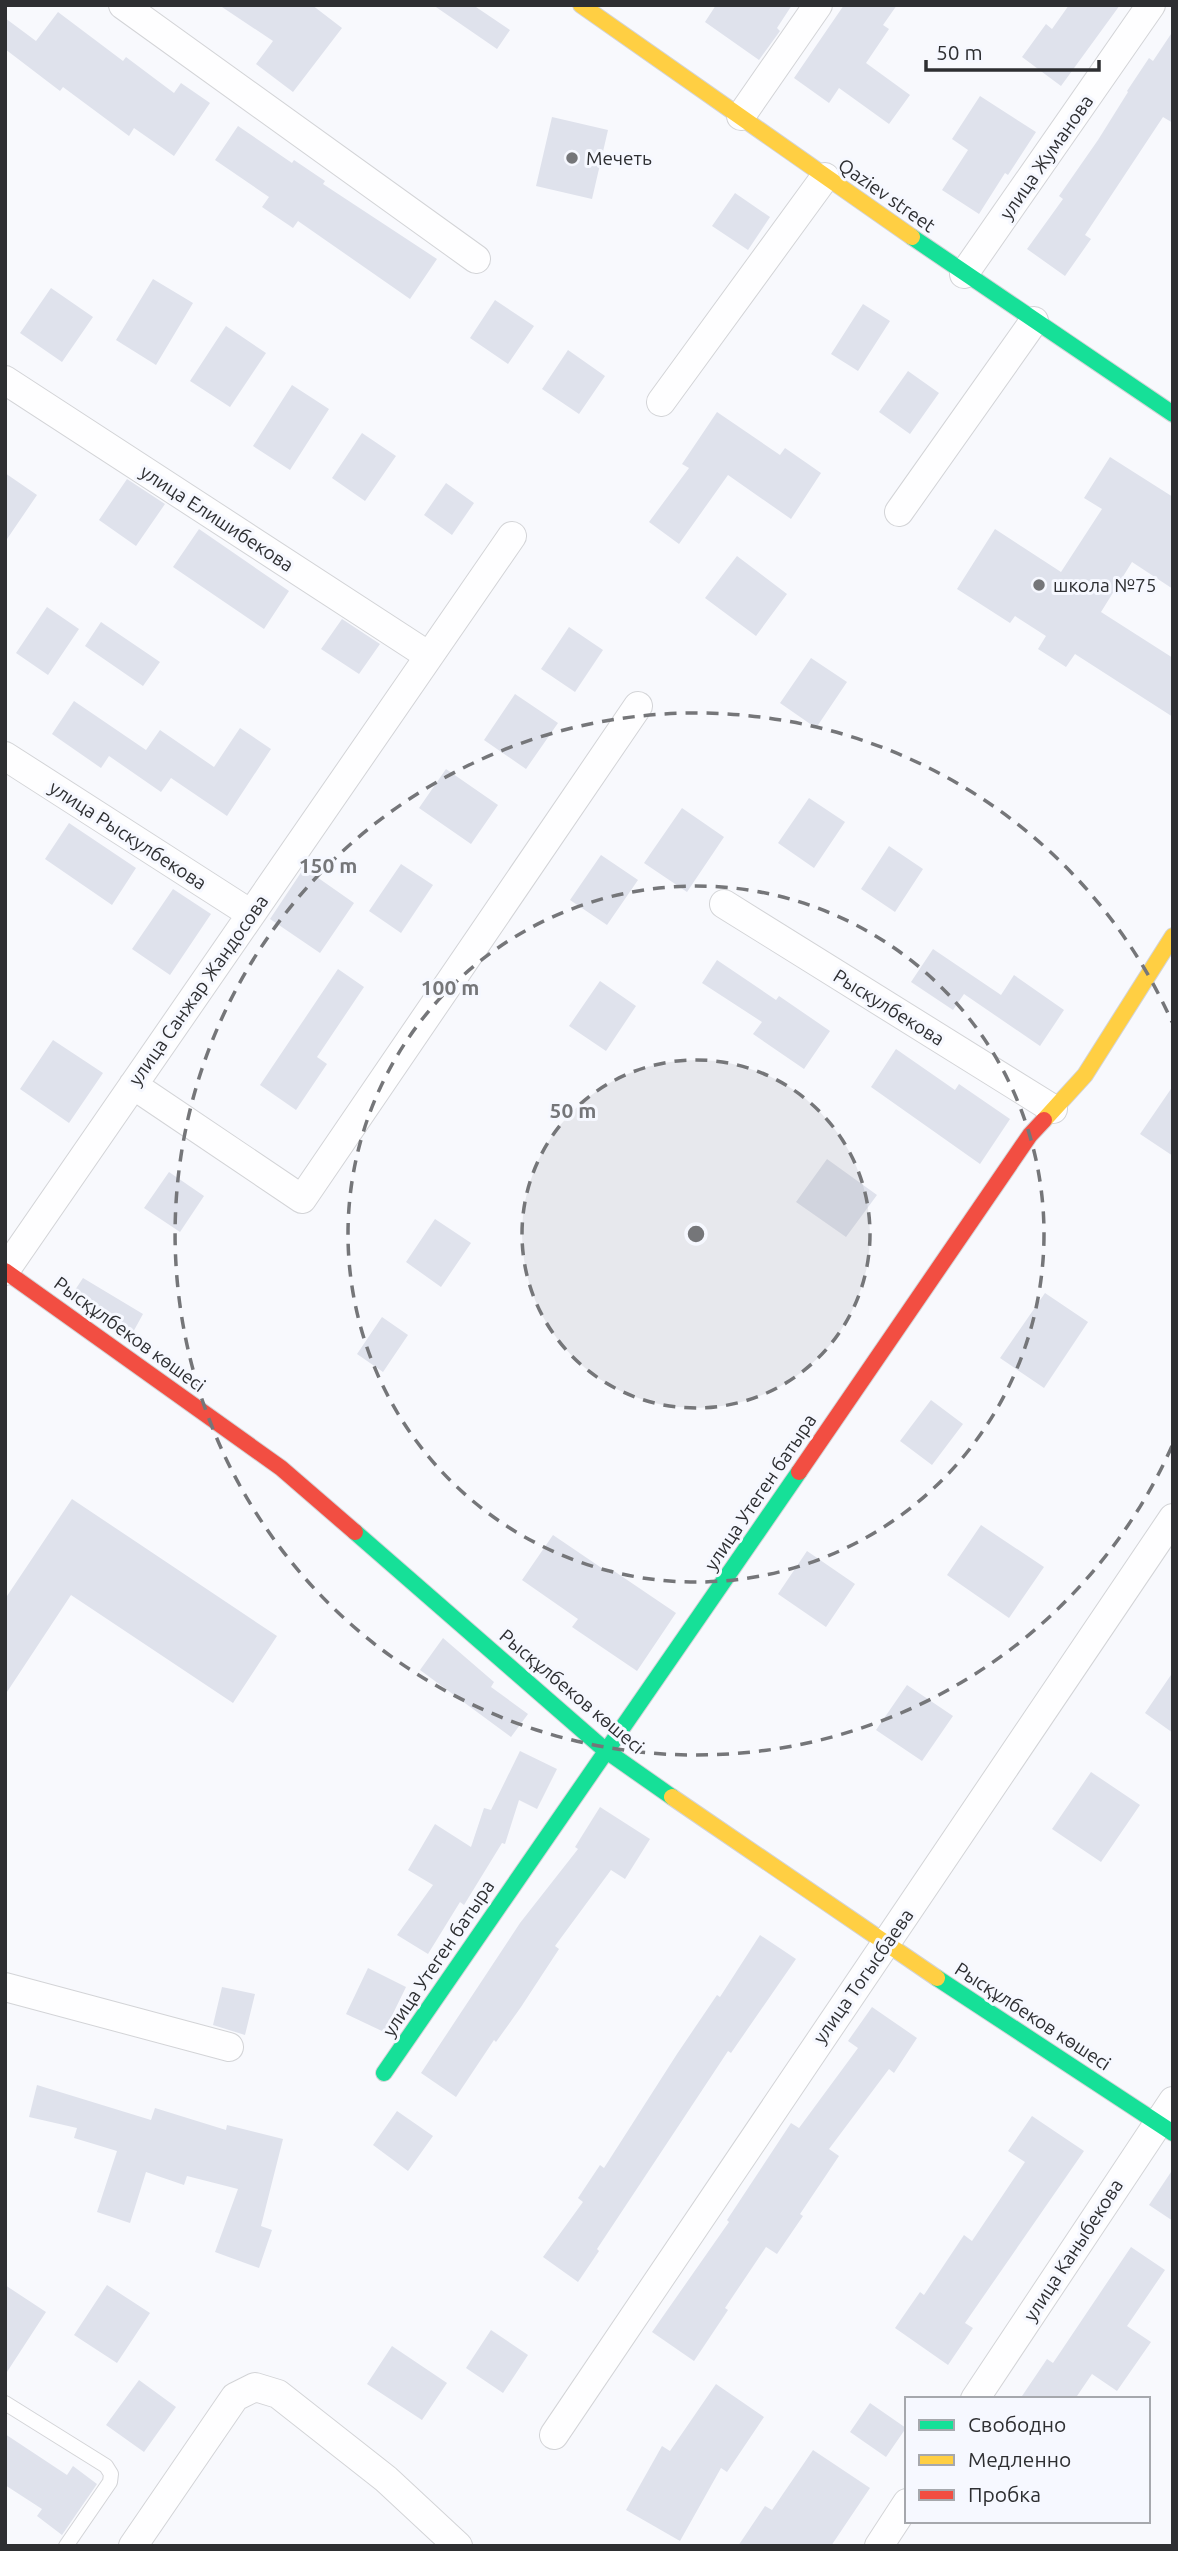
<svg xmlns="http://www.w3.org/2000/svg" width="1178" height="2551" viewBox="0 0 1178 2551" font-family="Ubuntu,sans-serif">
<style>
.building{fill:#dfe2ec}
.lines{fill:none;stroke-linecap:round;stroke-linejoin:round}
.lane-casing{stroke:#d3d4d7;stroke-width:16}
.street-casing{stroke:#d3d4d7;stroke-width:30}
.fast-casing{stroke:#d3d4d7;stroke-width:18}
.slow-casing{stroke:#d3d4d7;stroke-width:18}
.jam-casing{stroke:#d3d4d7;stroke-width:18}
.lane{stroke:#fefeff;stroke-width:14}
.street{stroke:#fefeff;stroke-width:28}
.fast{stroke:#16e098;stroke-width:16}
.slow{stroke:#ffcf43;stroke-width:16}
.jam{stroke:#f24e42;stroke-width:16}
.ring{fill:none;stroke:#757679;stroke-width:3.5;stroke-dasharray:12 9}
.poi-dot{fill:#757679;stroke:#f6f8ff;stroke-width:2.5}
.labels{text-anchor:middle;stroke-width:6;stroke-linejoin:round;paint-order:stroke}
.street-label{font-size:19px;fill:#2e2f32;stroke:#f6f8ff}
.poi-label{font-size:19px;fill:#2e2f32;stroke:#f6f8ff;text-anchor:start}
.centre{fill:#757679;stroke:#f6f8ff;stroke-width:3.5}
.ring-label{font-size:21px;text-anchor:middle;font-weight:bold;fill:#757679;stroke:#f6f8ff;stroke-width:6;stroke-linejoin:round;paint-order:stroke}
</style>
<rect width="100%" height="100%" fill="#f8f9fd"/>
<path class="building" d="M219 5H312L342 28 293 92 256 64 273 41Z
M433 5H473L510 30 497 49Z
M716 5H792L777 28 780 31 759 60 705 22Z
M844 5H897L883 25 889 29 866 63 910 95 889 124 839 88 829 103 794 78Z
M1069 5H1120L1061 86 1022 57 1046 24 1052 29Z
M58 12 123 61 126 57 174 93 181 83 210 103 174 156 134 128 129 136 63 87 60 91 5 49V18L36 41Z
M1173 31V123L1163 117 1085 235 1091 239 1065 276 1027 249 1063 199 1059 196 1098 140 1128 92 1127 91 1149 58 1153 61Z
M980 96 1036 132 1008 175 1005 173 979 214 942 190 968 150 952 139Z
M552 117 608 130 592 199 536 186Z
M238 126 292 163 294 160 325 181 323 184 437 259 410 299 298 221 293 228 262 207 269 197 215 160Z
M735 193 770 217 748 250 712 226Z
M153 279 193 303 156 365 116 340Z
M51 288 93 317 62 362 20 333Z
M495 300 534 326 508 364 470 338Z
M863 304 890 321 858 371 831 354Z
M226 326 266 353 230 407 190 381Z
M568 350 605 376 579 414 542 389Z
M908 371 939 393 910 434 879 412Z
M292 385 329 409 290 470 253 446Z
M717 412 780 455 785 448 821 473 791 519 728 475 679 544 649 522 689 468 682 464Z
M362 433 396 456 365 501 332 478Z
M1110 457 1173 497V589L1132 562 1101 612 1173 658V717L1075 654 1066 667 1038 649 1046 636 1015 616 1010 623 957 589 995 529 1061 572 1102 509 1084 498Z
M5 473 37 495 5 542Z
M127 479 165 504 136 546 99 520Z
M446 483 474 503 452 535 424 515Z
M199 529 289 591 264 629 173 567Z
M737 556 787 594 756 636 705 598Z
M47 607 79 629 48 675 16 653Z
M342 619 380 644 359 674 321 649Z
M101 622 160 662 143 686 85 646Z
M569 627 603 650 575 692 541 669Z
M811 658 847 682 816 728 780 703Z
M515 694 558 723 526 769 484 740Z
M74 701 146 750 160 730 214 767 240 728 271 749 227 816 171 778 161 792 109 756 101 768 52 734Z
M446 769 498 805 471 844 419 808Z
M809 798 845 822 814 868 778 843Z
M682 808 724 837 687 892 644 863Z
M69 823 136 868 112 905 45 859Z
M889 846 923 869 895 912 861 889Z
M601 855 638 880 607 925 570 900Z
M401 864 433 885 401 933 369 911Z
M304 868 354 903 320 953 270 919Z
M173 889 211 914 170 975 132 949Z
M933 949 1001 995 1014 975 1064 1010 1040 1046 964 994 953 1010 911 982Z
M717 960 776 1000 779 996 830 1031 804 1069 753 1034 762 1022 702 983Z
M338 969 364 987 317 1057 327 1064 296 1110 260 1085Z
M600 981 636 1006 606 1051 569 1026Z
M53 1040 103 1073 69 1123 20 1089Z
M896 1049 955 1090 959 1084 1010 1119 980 1164 871 1087Z
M1173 1086V1156L1140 1134Z
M827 1159 877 1195 846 1237 796 1202Z
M169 1172 204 1196 180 1232 144 1208Z
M435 1219 471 1243 441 1287 406 1262Z
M83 1278 143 1314 132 1334 73 1293Z
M1045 1293 1088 1322 1044 1388 1000 1358Z
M382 1317 408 1335 383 1372 357 1354Z
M931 1400 963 1424 932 1465 900 1441Z
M72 1499 277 1636 233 1703 71 1595 5 1695V1599Z
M981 1525 1044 1567 1009 1618 947 1575Z
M553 1535 609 1573 611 1569 676 1613 637 1671 572 1627 578 1619 522 1580Z
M807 1551 855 1584 826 1627 778 1594Z
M443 1638 494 1682 491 1687 528 1714 511 1737 420 1670Z
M1173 1672V1733L1145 1713Z
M907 1685 953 1716 922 1761 876 1730Z
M520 1751 557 1769 537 1809 519 1800 505 1844 502 1843 464 1905 460 1902 428 1954 397 1935 433 1885 408 1870 435 1824 471 1847 484 1808 491 1810Z
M1091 1772 1140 1805 1101 1862 1052 1829Z
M600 1807 650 1839 625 1879 611 1870 555 1946 559 1949 521 2007 496 2042 494 2040 456 2097 421 2073 520 1923 578 1849 575 1847Z
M760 1935 796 1959 731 2053 728 2051 597 2249 599 2251 578 2282 543 2257 583 2202 578 2198 600 2165 604 2168 677 2054 717 1995 720 1997Z
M368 1968 406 1987 384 2032 346 2014Z
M222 1987 255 1994 245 2035 213 2025Z
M872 2007 917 2038 894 2073 889 2069 829 2149 839 2156 800 2214 803 2216 777 2254 766 2247 725 2308 728 2310 694 2361 652 2332 729 2222 727 2220 791 2123 799 2128 858 2048 848 2041Z
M37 2085 151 2120 155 2108 226 2130 227 2125 283 2139 261 2226 272 2230 259 2268 215 2252 238 2189 187 2176 184 2185 146 2172 130 2223 97 2212 117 2151 74 2138 77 2128 29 2117Z
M397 2111 433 2136 408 2171 373 2145Z
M1032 2116 1084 2151 965 2323 973 2328 948 2365 895 2328 920 2292 924 2295 964 2235 972 2241 1025 2162 1008 2151Z
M1173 2169V2221L1149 2205Z
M1131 2247 1165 2270 1127 2326 1151 2342 1117 2391 1092 2374 1075 2399H1020L1047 2359 1053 2363Z
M5 2285 46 2312 5 2375Z
M107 2285 150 2313 117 2363 74 2335Z
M491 2330 528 2355 503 2393 466 2368Z
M392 2346 447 2383 422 2420 367 2384Z
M139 2380 176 2407 144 2452 106 2425Z
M716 2384 764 2417 727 2472 721 2468 680 2541 626 2510 662 2446 670 2451Z
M870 2403 906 2428 886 2457 850 2432Z
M5 2434 67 2475 73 2466 97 2484 62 2535 37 2516 42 2509 5 2485Z
M813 2450 870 2488 831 2546H738L765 2506 772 2510Z"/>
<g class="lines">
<defs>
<path id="lane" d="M5 2403 106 2466 111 2474 110 2482 66 2546"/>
<path id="street" d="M123 5 476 259
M741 116 818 5
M964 274 1151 5
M5 380 429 656
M661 402 825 177
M899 512 1034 321
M5 756 251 914
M724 904 1053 1109
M133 1085 302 1199 638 706
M5 1271 512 536
M5 1987 229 2047
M975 2399 1173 2101
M554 2435 1173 1518
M133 2546 235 2397 255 2387 278 2394 386 2479 458 2546
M879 2546 907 2503"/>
<path id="fast" d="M912 237 1173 414
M355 1532 605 1750 672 1797
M937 1978 1173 2133
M384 2073 799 1472"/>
<path id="slow" d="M581 5 912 237
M1044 1120 1085 1075 1173 936
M672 1797 937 1978"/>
<path id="jam" d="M5 1271 281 1468 355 1532
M799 1472 1030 1135 1044 1120"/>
</defs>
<use href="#lane" class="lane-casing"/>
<use href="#street" class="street-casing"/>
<use href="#fast" class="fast-casing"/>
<use href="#slow" class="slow-casing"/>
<use href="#jam" class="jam-casing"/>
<use href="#lane" class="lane"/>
<use href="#street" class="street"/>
<use href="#fast" class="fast"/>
<use href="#slow" class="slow"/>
<use href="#jam" class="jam"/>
</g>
<circle cx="696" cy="1234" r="174" fill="#757679" fill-opacity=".12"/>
<g class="ring">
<circle cx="696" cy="1234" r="174"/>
<circle cx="696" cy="1234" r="348"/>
<path d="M1172 1446A521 521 0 1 1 1172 1022"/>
</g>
<g class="poi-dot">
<circle cx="572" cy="158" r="7"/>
<circle cx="1039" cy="585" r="7"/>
</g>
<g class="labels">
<g class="street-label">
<text transform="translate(1046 157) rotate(-55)" y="7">улица Жуманова</text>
<text transform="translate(887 195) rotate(35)" y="7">Qaziev street</text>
<text transform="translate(217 518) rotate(33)" y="7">улица Елишибекова</text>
<text transform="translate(128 835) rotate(33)" y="7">улица Рыскулбекова</text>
<text transform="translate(198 990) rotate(-55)" y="7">улица Санжар Жандосова</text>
<text transform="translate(889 1007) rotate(32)" y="7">Рыскулбекова</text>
<text transform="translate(130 1334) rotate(36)" y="7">Рысқұлбеков көшесі</text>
<text transform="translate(760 1492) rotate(-56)" y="7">улица Утеген батыра</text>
<text transform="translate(572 1691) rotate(40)" y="7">Рысқұлбеков көшесі</text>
<text transform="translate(438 1958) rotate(-56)" y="7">улица Утеген батыра</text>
<text transform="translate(863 1976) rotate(-55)" y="7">улица Тогысбаева</text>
<text transform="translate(1033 2016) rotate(33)" y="7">Рысқұлбеков көшесі</text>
<text transform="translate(1073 2250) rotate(-57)" y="7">улица Каныбекова</text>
</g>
<g class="poi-label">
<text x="586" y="165">Мечеть</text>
<text x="1053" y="592">школа №75</text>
</g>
</g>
<circle cx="696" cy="1234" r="10" class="centre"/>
<g class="ring-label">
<text x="328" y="873">150 m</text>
<text x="450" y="995">100 m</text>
<text x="573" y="1118">50 m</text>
</g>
<rect width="1178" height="2551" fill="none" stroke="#2e2f32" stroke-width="14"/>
<rect x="905" y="2397" width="245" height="126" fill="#f6f8ff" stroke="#a6a8ad" stroke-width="2"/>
<rect x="919" y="2420" width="35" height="10" fill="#16e098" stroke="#a6a8ad" stroke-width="2"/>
<text x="968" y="2432" font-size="21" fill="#2e2f32">Свободно</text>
<rect x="919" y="2455" width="35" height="10" fill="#ffcf43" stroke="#a6a8ad" stroke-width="2"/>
<text x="968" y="2467" font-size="21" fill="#2e2f32">Медленно</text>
<rect x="919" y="2490" width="35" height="10" fill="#f24e42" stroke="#a6a8ad" stroke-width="2"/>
<text x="968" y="2502" font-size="21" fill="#2e2f32">Пробка</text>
<path d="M926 60v10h173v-10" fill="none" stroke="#2e2f32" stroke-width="3.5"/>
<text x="936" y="60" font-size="21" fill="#2e2f32" stroke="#f6f8ff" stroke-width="5" paint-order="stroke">50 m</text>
</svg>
